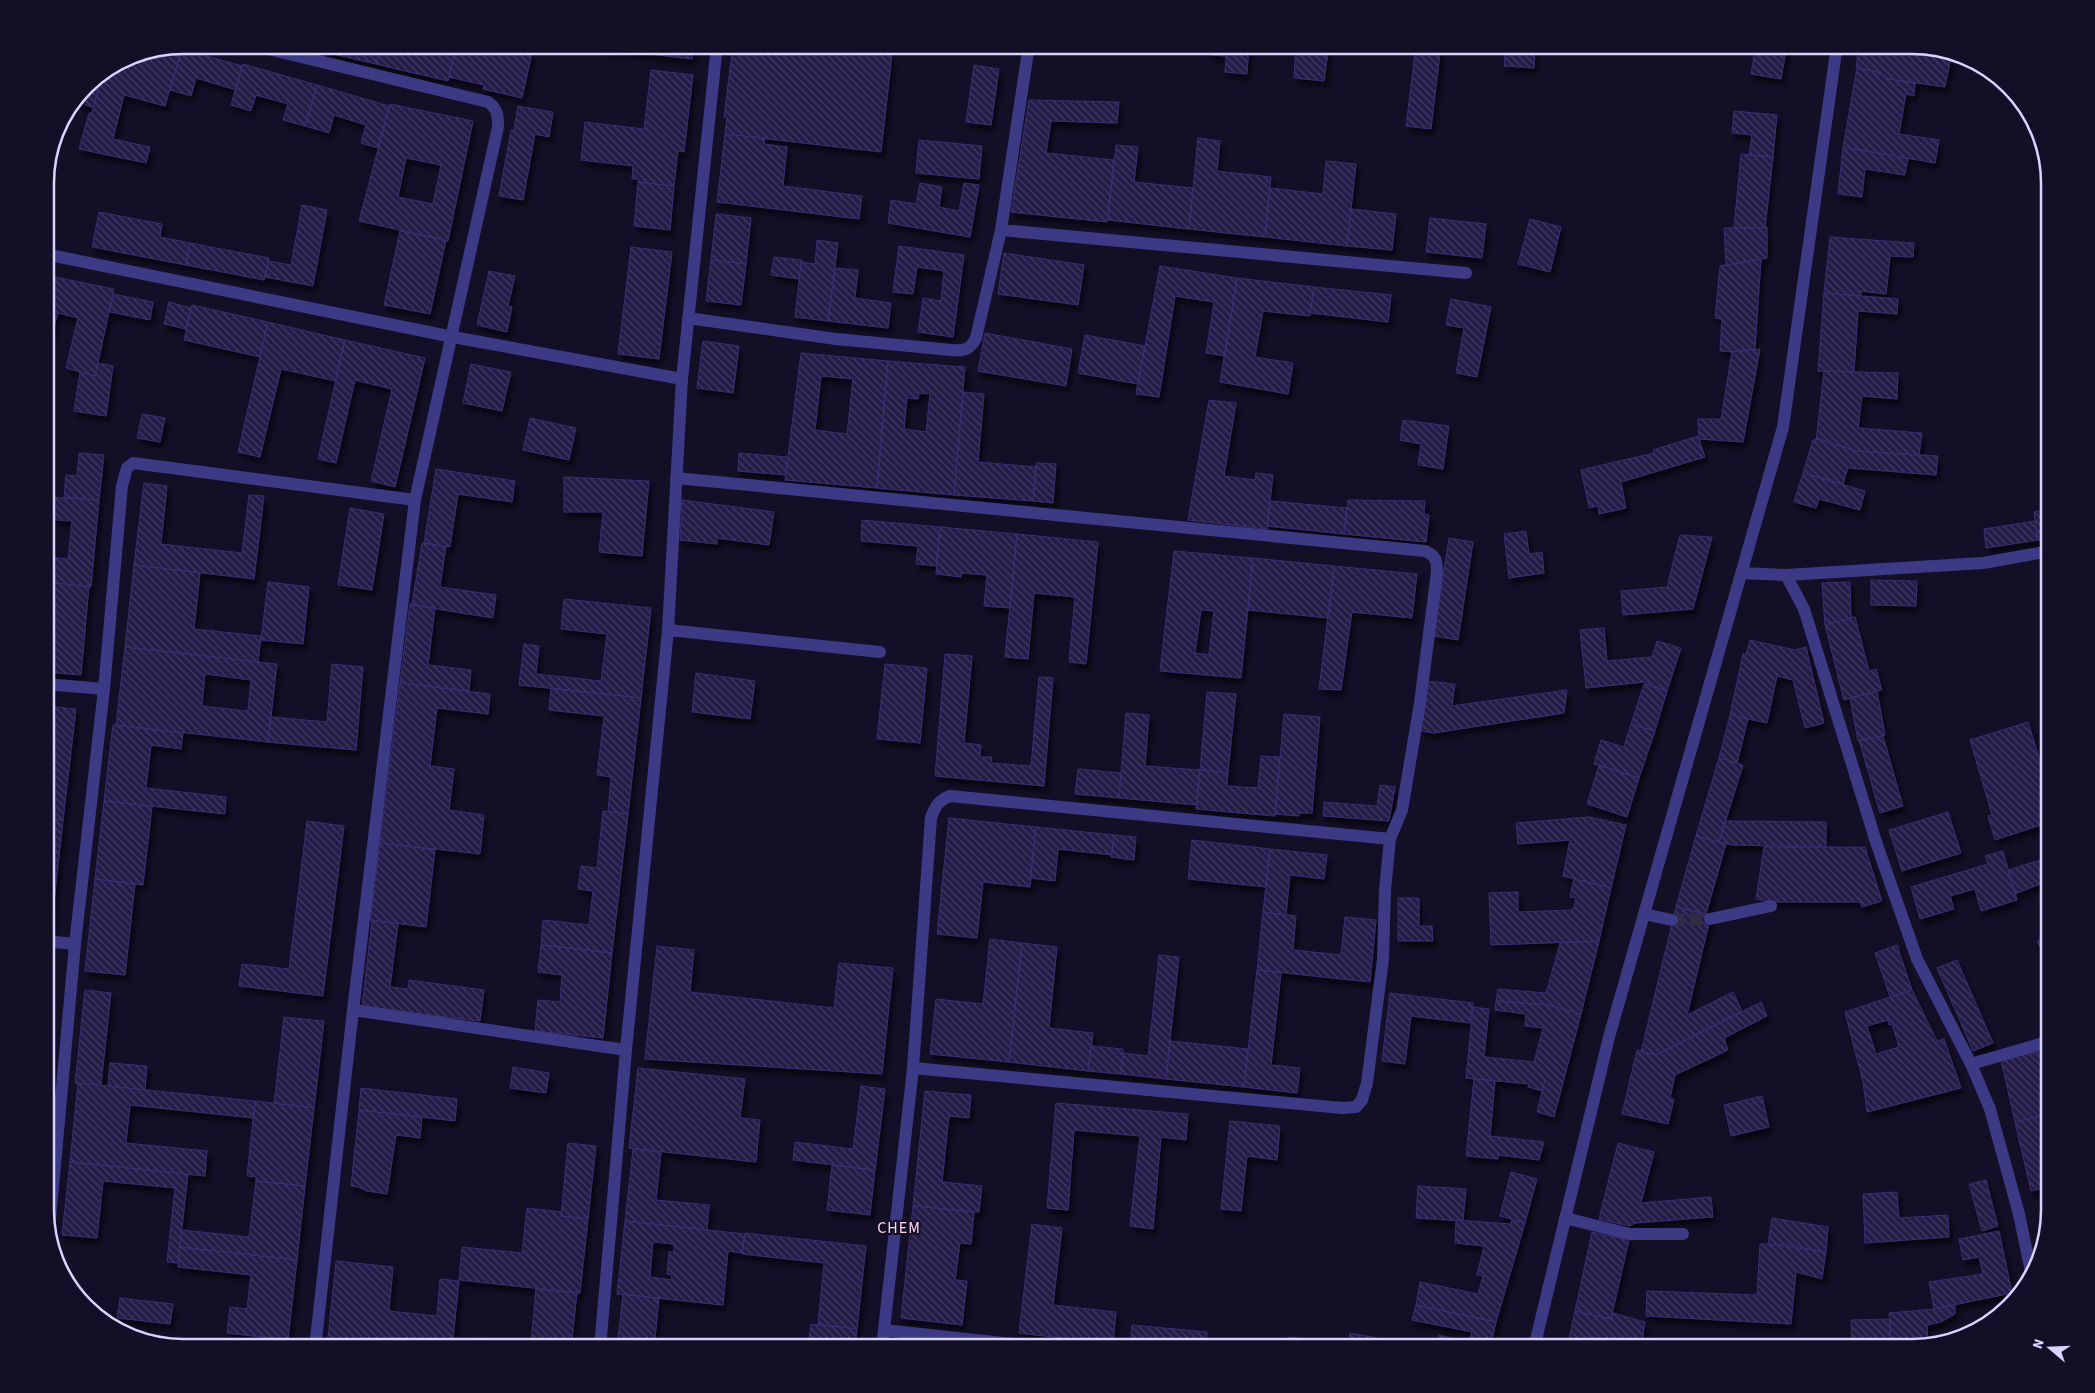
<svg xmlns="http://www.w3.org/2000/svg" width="2095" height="1393" viewBox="0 0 2095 1393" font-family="'Source Sans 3',sans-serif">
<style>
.building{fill:url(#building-back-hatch);stroke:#3b2d73;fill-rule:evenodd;filter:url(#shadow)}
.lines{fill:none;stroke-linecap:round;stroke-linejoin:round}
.minor-tunnel{stroke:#312d47;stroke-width:12;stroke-dasharray:12 6;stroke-linecap:butt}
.minor{stroke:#3d3a85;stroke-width:12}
.labels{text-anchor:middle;stroke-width:4.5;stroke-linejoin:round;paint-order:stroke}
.quarter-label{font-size:16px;letter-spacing:1px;fill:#ffd6f0;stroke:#130f26}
.rim{fill:none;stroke:#d9d4ff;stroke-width:2.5}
</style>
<defs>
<pattern id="building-back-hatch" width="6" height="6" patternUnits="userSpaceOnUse" patternTransform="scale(1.25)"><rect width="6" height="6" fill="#241b47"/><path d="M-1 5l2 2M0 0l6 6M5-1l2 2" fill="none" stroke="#433b63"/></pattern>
<filter id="shadow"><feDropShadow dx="3" dy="5.5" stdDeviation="2.5" flood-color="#0009"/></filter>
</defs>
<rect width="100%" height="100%" fill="#130f26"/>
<path class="building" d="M304 45H380L376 64 303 47Z
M380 45H414L432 49 433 45H456L448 81 376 64Z
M456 45H474L508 53 509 48 532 53 522 98 483 89 484 85 449 77Z
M572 45H694L692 59Z
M733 45H798L892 54 881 152 725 134 727 118 724 117Z
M798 45H885L884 53Z
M1211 45H1227L1226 56 1210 55Z
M1227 45H1249L1247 74 1225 72Z
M1296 45H1329L1324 81 1294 78Z
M1416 45H1441L1431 129 1406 126Z
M1506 45H1535L1534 68 1504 66Z
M1756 45H1787L1781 79 1751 74Z
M1859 45H1913L1951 57 1945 87 1889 79 1877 72 1856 68Z
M169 48 181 51 165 106 124 95 113 139 150 147 146 163 79 149 89 113H92L103 73 130 55Z
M182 49 242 66 236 90 196 78 191 96 170 90Z
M243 64 317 85 305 126 283 120 288 104 256 95 251 111 231 105Z
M974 65 999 69 991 125 966 122Z
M1857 68 1877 72 1889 79 1915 83 1914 96 1906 94 1899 134 1939 140 1935 163 1843 147Z
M651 70 693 75 684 152 678 151 674 186 638 182 639 179H632L633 166 581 160 585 122 644 129Z
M103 73 93 108 75 100 85 85Z
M317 85 389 106 378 148 361 143 366 125 334 115 329 133 305 126Z
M1029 100 1119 102 1117 123 1051 121 1046 153 1114 160 1107 222 1011 212Z
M390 104 473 121 448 241 359 221ZM406 158 441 165 433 204 398 197Z
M518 106 553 112 549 137 535 134 523 200 499 196 511 130H514Z
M1734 111 1777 115 1773 157 1749 155 1752 135 1732 133Z
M725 134 765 138 764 144 787 147 783 186 862 196 859 219 717 202Z
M1198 138 1220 141 1217 171 1271 177 1265 237 1189 229Z
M919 140 982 146 979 179 916 173Z
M1116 145 1138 147 1134 182 1193 188 1189 229 1108 220Z
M1843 147 1908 158 1905 175 1865 169 1862 197 1838 194Z
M1741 154 1773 157 1765 228H1734Z
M1326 161 1356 164 1347 246 1265 237 1270 188 1323 194Z
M638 182 674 186 670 230 634 226Z
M920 183 942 187 939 207 959 211 964 183 979 185 970 237 888 223 891 200 916 204Z
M302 205 327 210 313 286 265 277 268 261 291 265Z
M1351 209 1396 214 1392 250 1347 246Z
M99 212 162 224 160 237 190 243 186 265 92 247Z
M716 214 751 218 746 264 711 260Z
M1430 218 1486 224 1482 258 1426 252Z
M1530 219 1561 227 1550 272 1518 264Z
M1767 227V258L1726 265 1724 228Z
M400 231 446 240 430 314 384 305Z
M1830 237 1914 243 1913 257 1890 256 1886 294 1861 291V296L1824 293Z
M817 240 838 243 828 321 795 317 801 262 815 264Z
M190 243 269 258 264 280 186 265Z
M899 246 964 255 953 337 918 332 923 298 941 301 944 271 917 267 913 294 893 292Z
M631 247 672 252 659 359 618 354Z
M1004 253 1084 265 1078 305 998 294Z
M774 257 802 260 799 279 771 275Z
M1761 259 1755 349 1732 352 1720 351 1722 319 1715 318 1720 266Z
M711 260 746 264 741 305 706 301Z
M1160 266 1237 278 1225 356 1206 353 1214 302 1175 296 1159 397 1136 394Z
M835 268 858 270 855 298 891 303 888 328 828 321Z
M489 271 515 276 508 306 512 307 507 332 477 325Z
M45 275 114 289 95 376 66 368 78 318 58 313 50 339 45 338Z
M1237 278 1314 287 1310 316 1263 311 1255 357 1293 363 1288 394 1220 382Z
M1314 287 1391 295 1388 322 1310 313Z
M1824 293 1898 299 1897 314 1858 311 1854 372 1818 371Z
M113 294 153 302 150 320 110 312Z
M1451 299 1491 307 1477 377 1456 373 1464 328 1446 325Z
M169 302 191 308 186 329 164 324Z
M192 305 268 322 260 357 184 340Z
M268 322 345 340 335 381 281 369 260 457 238 452Z
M985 333 1072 349 1066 386 978 371Z
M1085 335 1145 346 1138 384 1078 373Z
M345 340 425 358 395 487 371 481 392 389 355 380 336 463 318 459Z
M703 341 739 346 733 393 697 388Z
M1760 349 1743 442 1699 439 1698 419H1721L1732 352Z
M801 353 888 361 877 488 785 480ZM821 376 853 379 847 434 815 430Z
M888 361 965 367 954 495 877 488ZM919 393 930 394 926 432 904 429 907 398 918 399Z
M98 363 113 366 106 416 74 411 80 372 95 376Z
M471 364 511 372 502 411 463 403Z
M1824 371 1898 373 1897 399 1862 396 1858 428 1922 433 1919 455 1852 451 1853 450 1818 439 1816 441Z
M963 392 984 394 978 462 1036 467 1033 501 954 495Z
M1209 400 1236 403 1224 476 1255 480 1256 473 1273 475 1267 529 1188 520Z
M142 414 165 418 160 442 137 438Z
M530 418 576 428 569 460 523 450Z
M1403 420 1449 426 1443 469 1418 465 1421 444 1400 440Z
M1698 436 1705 457 1621 482 1626 508 1599 514 1598 506 1589 508 1581 470 1654 453 1653 450Z
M1818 439 1853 450 1852 451 1938 456 1936 475 1848 468 1843 484 1803 473 1813 440Z
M79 453 104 455 99 500 64 497 66 475 77 476Z
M739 453 788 457 786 475 738 471Z
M1036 463 1056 464 1053 503 1033 501Z
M436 469 515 481 512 502 458 494 450 547 424 543Z
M1803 473 1865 491 1860 510 1819 499 1816 508 1794 502Z
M564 477 649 481 642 556 599 552 603 512H564Z
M144 483 167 486 161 544 242 553 249 495 264 496 254 579 134 565Z
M45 497 99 500 91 587 45 582V557L68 559 72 521 45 519Z
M682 500 774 512 769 545 717 538V544L680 540Z
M1348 500 1425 501 1424 514 1429 515 1426 542 1344 534Z
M1270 501 1347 508 1344 534 1267 526Z
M350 508 384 514 372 590 338 585Z
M2050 509V538L2038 540 2034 512Z
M862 520 940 527 936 566 916 564 918 546 861 541Z
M2035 521 2038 540 1986 548 1984 529Z
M940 527 1017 534 1010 608 984 606 987 575 961 573V577L936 574Z
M1526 531 1529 554 1542 552 1544 573 1509 578 1504 534Z
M1017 534 1098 542 1086 664 1069 662 1075 597 1034 593 1028 659 1005 657Z
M1680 535 1712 537 1693 609 1623 615 1621 591 1667 587Z
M1449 538 1473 542 1458 640 1434 636Z
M422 543 446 547 440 587 496 595 493 618 412 605Z
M1174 551 1253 558 1241 678 1160 671ZM1201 610 1214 611 1209 655 1195 653Z
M1253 558 1334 566 1329 618 1248 610Z
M134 565 200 573 194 629 261 636 258 662 125 647Z
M1334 566 1417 574 1412 618 1352 612 1341 690 1319 689Z
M1871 580 1917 581 1916 606 1871 605Z
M45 582 89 586 81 675 45 672Z
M268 582 309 587 303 644 261 640Z
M1850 582 1851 618 1825 625 1822 583Z
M564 599 651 608 641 698 519 685 524 644 539 646 536 674 601 681 607 634 561 629Z
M410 604 435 608 428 665 471 670 469 691 400 683Z
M1855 617 1869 671 1876 669 1882 690 1844 700 1825 625Z
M1604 628 1607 661 1652 657 1657 641 1681 648 1667 691 1644 682 1586 688 1580 630Z
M1750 640 1795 650 1806 647 1824 723 1805 728 1793 680 1777 676 1767 723 1730 715 1743 654H1746Z
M125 647 277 664 268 742 116 725ZM205 674 251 680 248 711 202 706Z
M945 654 972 656 964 743 981 745 980 757H992L991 763 1031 766 1039 677 1053 678 1044 786 935 776Z
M332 664 363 667 356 750 268 742 271 717 327 722Z
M885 664 927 668 920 743 877 739Z
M696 673 755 681 750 719 692 712Z
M1427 681 1455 684 1452 706 1567 690 1564 713 1434 733 1421 731Z
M400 683 490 694 488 714 437 708 430 766 454 769 449 810 484 815 480 854 380 843Z
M1644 684 1667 691 1655 731 1631 724Z
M551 688 641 698 628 814 608 812 611 777 597 775 604 716 549 710Z
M1877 691 1885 735 1858 741 1850 698Z
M1207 692 1236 694 1228 773 1200 770Z
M45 706 76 709 63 820 45 818Z
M1126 713 1149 715 1145 766 1200 770 1197 805 1119 798Z
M1284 714 1320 717 1312 813H1299V816L1275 814Z
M1730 715 1748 719 1737 763 1719 758Z
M2028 722 2050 793V822L1995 840 1988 816 1992 815 1970 740Z
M1631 724 1655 731 1639 778 1594 764 1601 740 1624 747Z
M113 725 183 733 181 749 151 745 146 788 226 797 225 814 104 801Z
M1883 736 1903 806 1880 813 1859 740Z
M1261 756 1280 757 1275 816 1196 809 1200 770 1228 773 1227 786 1258 788Z
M1719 758 1743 765 1719 842 1696 836Z
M1599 765 1639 778 1627 817 1587 804Z
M1078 769 1121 773 1119 798 1075 794Z
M1380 785 1395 787 1389 821 1323 816 1324 802 1377 806Z
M104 801 152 806 143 885 95 879Z
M603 811 628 814 612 953 541 945 543 920 589 925 593 891 578 889 581 866 597 868Z
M1948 812 1961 853 1902 871 1889 830Z
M1589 817 1626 825 1611 888 1563 876 1570 840 1518 844 1516 823Z
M45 818 63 820 51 930 45 929Z
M949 818 1036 827 1030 887 983 882 977 938 937 934Z
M307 821 344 826 323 996 239 986 242 964 289 969Z
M1725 821 1826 822V847L1732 845 1719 842Z
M1036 827 1114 835 1112 855 1058 849 1055 881 1030 878Z
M1114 835 1136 837 1134 860 1111 857Z
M1696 836 1726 844 1706 914 1676 907Z
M1192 840 1270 849 1266 887 1188 879Z
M380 843 435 850 426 927 370 920Z
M1764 847H1865L1882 901 1862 907 1860 902H1774L1756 899Z
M1270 849 1327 855 1324 879 1290 875 1286 915 1263 912Z
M2003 851 2017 900 1981 911 1975 889 1950 896 1954 909 1920 919 1911 887 1988 864 1985 856Z
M2050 857V880L2015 894 2008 870Z
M95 879 135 884 125 975 85 971Z
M1574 879 1611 888 1599 941 1491 945 1489 893 1518 892V912L1573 910 1576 898 1570 897Z
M1398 898H1419V926H1432L1433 941H1398Z
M1676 907 1711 915 1687 1015 1733 992 1742 1011 1656 1055 1641 1052Z
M1263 912 1296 916 1293 950 1341 955 1345 917 1376 920 1370 982 1257 970Z
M372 920 398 924 390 987 408 989 409 980 484 990 480 1021 362 1007Z
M2050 934V966L2037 941Z
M990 939 1022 943 1009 1062 930 1054 936 999 983 1004Z
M1599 941 1581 1014 1548 1005 1496 1001 1498 989 1546 993 1560 943Z
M1022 943 1057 947 1049 1028 1093 1033 1088 1071 1009 1062Z
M541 945 612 953 603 1038 535 1031 538 1000 560 1002 562 975 538 972Z
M1897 945 1912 990 1890 997 1875 953Z
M657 946 694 950 690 992 834 1008 839 963 893 968 882 1074 645 1059Z
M1159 955 1179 957 1166 1079 1121 1074 1123 1053 1148 1056Z
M1957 960 1993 1043 1973 1051 1937 968Z
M1257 970 1281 973 1271 1065 1300 1068 1297 1093 1244 1087Z
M85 990 111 993 101 1085 75 1083Z
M1912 990 1937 1041 1944 1039 1961 1088 1867 1112 1863 1082 1845 1012ZM1888 1020 1889 1025 1892 1024 1899 1047 1876 1054 1867 1026Z
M1390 993 1473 1003 1470 1023 1411 1016 1405 1064 1382 1061Z
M1496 1001 1548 1005 1581 1014 1554 1117 1537 1112 1545 1080 1542 1091 1528 1087 1529 1084 1466 1078 1473 1007 1489 1009 1484 1057 1534 1062 1543 1028 1525 1026 1526 1014 1495 1010Z
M1761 1002 1767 1016 1724 1038 1728 1050 1675 1075 1670 1098 1674 1099 1668 1124 1622 1114 1637 1050 1656 1055Z
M284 1017 324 1021 314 1108 274 1103Z
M1170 1041 1248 1049 1244 1087 1166 1079Z
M1091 1046 1123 1049 1121 1074 1088 1071Z
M2050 1049V1114L2015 1122 2001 1060Z
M110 1063 147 1066 145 1090 108 1086Z
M513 1067 549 1073 546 1093 510 1088Z
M638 1068 745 1079 740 1118 760 1120 756 1162 629 1148Z
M1474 1079 1495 1081 1490 1136 1544 1142 1539 1160 1498 1155V1159L1466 1156Z
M78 1083 255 1101 254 1118 130 1105 126 1143 207 1151 205 1176 70 1162Z
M861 1086 885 1089 875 1170 793 1160 795 1142 853 1149Z
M361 1088 457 1099 455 1121 359 1110Z
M925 1091 971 1095 969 1118 949 1116 942 1182 982 1186 979 1212 913 1206Z
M1762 1096 1769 1127 1731 1136 1724 1105Z
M255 1101 314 1108 305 1186 256 1181V1177L247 1176Z
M1056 1103 1188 1114 1186 1140 1161 1137 1153 1229 1130 1226 1140 1136 1074 1130 1068 1210 1047 1208Z
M359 1110 422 1117 420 1138 396 1135 387 1194 367 1191 358 1187 351 1186Z
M2049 1114 2050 1187 2031 1191 2015 1122Z
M1230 1121 1280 1126 1277 1160 1247 1156 1241 1211 1221 1209Z
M568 1143 596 1146 588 1219 561 1216Z
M1618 1143 1654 1152 1641 1203 1711 1197 1713 1217 1635 1223 1629 1226 1599 1219Z
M633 1149 661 1152 656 1200 709 1205 707 1230 625 1221Z
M70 1162 188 1174 178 1263 167 1262 175 1188 103 1181 97 1238 62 1235Z
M832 1165 875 1170 870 1215 827 1210Z
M1511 1172 1537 1179 1525 1223 1500 1216Z
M1986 1180 1998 1226 1982 1231 1969 1184Z
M256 1181 305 1186 297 1260 180 1247 182 1230 249 1237Z
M1418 1186 1466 1189 1463 1221 1416 1218Z
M1897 1192 1899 1218 1948 1215 1949 1237 1865 1243 1863 1194Z
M913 1206 974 1212 971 1244 960 1243 955 1280 967 1281 962 1325 901 1318Z
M527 1208 561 1212V1216L588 1219 580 1293 459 1280 462 1247 522 1253Z
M1772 1218 1828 1227 1826 1252 1768 1244Z
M1456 1220 1511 1224 1512 1220 1525 1223 1496 1322 1416 1305 1420 1282 1478 1294 1483 1276 1477 1275 1484 1246 1455 1243Z
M625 1221 745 1234 742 1253 728 1251 723 1305 617 1294ZM653 1242 674 1244V1252H669L667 1274 672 1275 671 1280 650 1277Z
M1032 1224 1062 1228 1053 1305 1116 1312 1113 1344 1019 1333Z
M1999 1231 2012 1293 1934 1309 1929 1282 1983 1274 1979 1257 1963 1260 1959 1239Z
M1592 1232 1629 1240 1611 1319 1575 1311Z
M745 1233 866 1246 857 1329 818 1324 824 1263 742 1254Z
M1760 1244 1787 1245 1826 1252 1822 1279 1796 1272 1791 1324 1646 1316 1647 1291 1757 1295Z
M180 1247 297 1260 288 1340 227 1333 230 1307 247 1309 251 1275 178 1267Z
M336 1261 393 1267 389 1311 437 1316 440 1279 459 1281 452 1348 327 1347Z
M536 1289 577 1293 571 1348H477L478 1338 531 1343Z
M623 1294 659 1298 654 1348H617Z
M120 1298 173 1304 170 1324 117 1318Z
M1416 1305 1496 1322 1490 1348H1436L1439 1335 1469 1343 1472 1332 1412 1320Z
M1955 1305V1314L1941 1322 1927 1325 1928 1344 1913 1348H1891L1889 1313 1934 1309Z
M1575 1311 1611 1319 1613 1313 1645 1322 1641 1348H1567Z
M1890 1319 1891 1348H1852L1851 1320Z
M811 1324 857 1329 855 1348H808Z
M1132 1325 1207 1332 1206 1348H1173L1130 1344Z
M1350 1333 1372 1337 1414 1348H1347Z
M1288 1337 1319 1340 1318 1348H1287Z"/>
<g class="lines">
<path class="minor-tunnel" d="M1672 920 1710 919"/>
<path class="minor" d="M252 45 488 102C498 109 498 116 498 127L415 500 353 1010 315 1348
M1001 230 1466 273
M45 254 453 337 682 379
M688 318 836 339 951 350C964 351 970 350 976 338L1001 230 1029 45
M676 478 1425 551C1436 556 1437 560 1437 572L1420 703 1402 810 1390 839 1385 890 1383 959 1367 1083 1362 1100 1356 1107 1342 1108 913 1068
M1742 573 1786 575 1983 563 2050 551
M1786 575 1804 609 1876 842 1917 959 1971 1064 1990 1109 2019 1214 2031 1272
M668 630 880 652
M45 684 104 689
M1644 914 1672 920
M1710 919 1771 906
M45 941 75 944
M353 1010 626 1050
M1971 1064 2050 1041
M1565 1218 1630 1234H1683
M49 1231 75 944 104 689 122 486 127 468 133 463 415 500
M884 1330 1050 1348
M600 1348 626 1050 668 630 682 379 717 45
M882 1348 913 1068 931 818C935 806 939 800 950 796L1390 839
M1534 1348 1609 1037 1783 427 1837 45"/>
</g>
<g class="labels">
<g class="quarter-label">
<text x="899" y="1233">CHEM</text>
</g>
</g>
<path d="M0 0H2095V1393H0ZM183 54H1912A129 129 0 0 1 2041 183V1210A129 129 0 0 1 1912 1339H183A129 129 0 0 1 54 1210V183A129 129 0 0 1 183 54Z" fill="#130f26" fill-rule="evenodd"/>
<path class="rim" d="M183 54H1912A129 129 0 0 1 2041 183V1210A129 129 0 0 1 1912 1339H183A129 129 0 0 1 54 1210V183A129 129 0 0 1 183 54Z"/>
<g transform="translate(2050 1348) rotate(289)" stroke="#130f26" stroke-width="4" paint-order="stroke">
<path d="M0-4L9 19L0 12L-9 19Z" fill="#d9d4ff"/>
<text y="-8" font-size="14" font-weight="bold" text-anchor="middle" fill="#d9d4ff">N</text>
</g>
</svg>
